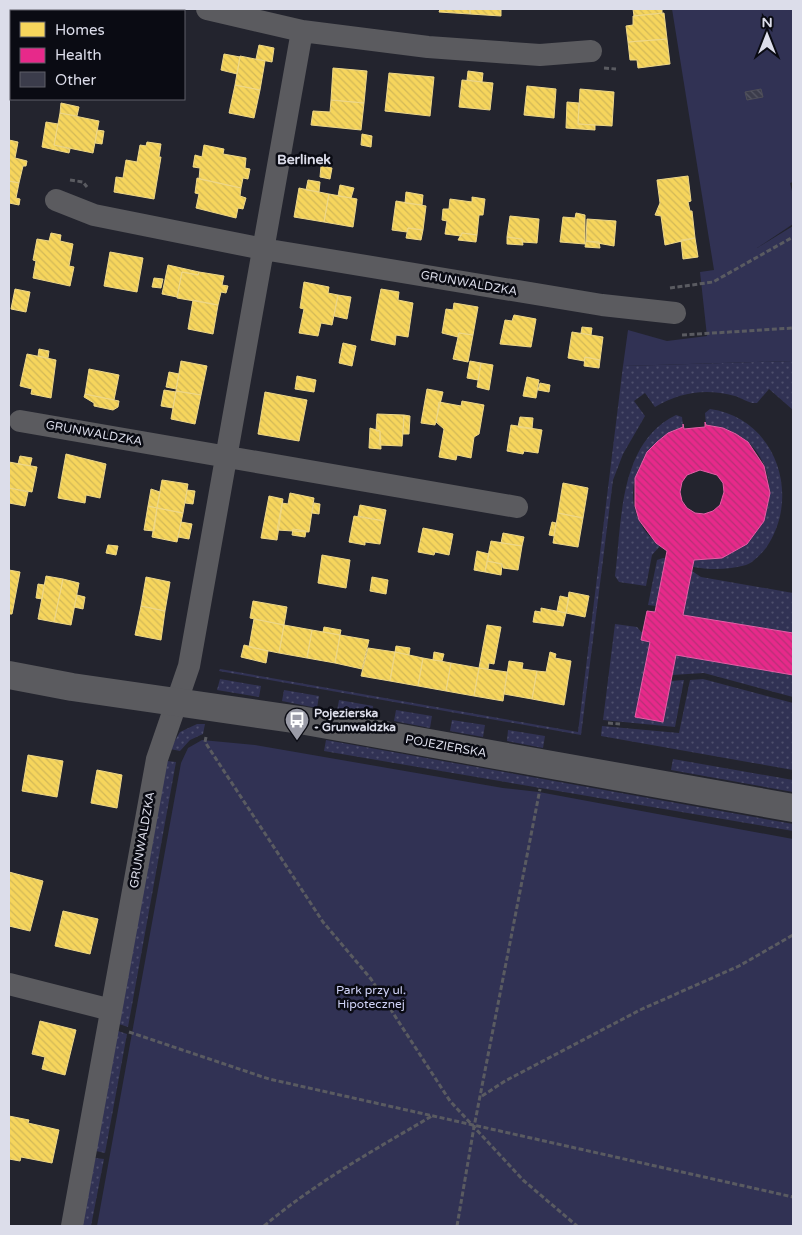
<svg xmlns="http://www.w3.org/2000/svg" width="802" height="1235" viewBox="0 0 802 1235" font-family="'Varela Round',sans-serif">
<style>
.grass{fill:url(#grass-dots)}
.green{fill:#313254}
.homes{fill:url(#homes-back-hatch);stroke:#eed787}
.health{fill:url(#health-back-hatch);stroke:#e45fa7;fill-rule:evenodd}
.building{fill:url(#building-back-hatch);stroke:#4e4e58}
.lines{fill:none;stroke-linecap:round;stroke-linejoin:round}
.path{stroke:#5a5b61;stroke-width:3;stroke-dasharray:5 2.5;stroke-linecap:butt}
.minor{stroke:#5b5b5f;stroke-width:22}
.tertiary{stroke:#5b5b5f;stroke-width:28}
.labels{text-anchor:middle;stroke-width:5;stroke-linejoin:round;paint-order:stroke}
.street-label{font-size:12px;fill:#dcddea;stroke:#0a0b13}
.poi-label{font-size:12px;font-weight:bold;fill:#dcddea;stroke:#0a0b13;text-anchor:start}
.park-label{font-size:12px;fill:#d1d4f8;stroke:#0a0b13}
.neighbourhood-label{font-size:14px;font-weight:bold;fill:#dcddea;stroke:#0a0b13}
</style>
<defs>
<pattern id="grass-dots" width="8" height="8" patternUnits="userSpaceOnUse" patternTransform="scale(1.25)"><rect width="8" height="8" fill="#313254"/><path d="M2 2h.1M6 6h.1" fill="none" stroke="#4e4f6d" stroke-width="1.8" stroke-linecap="round"/></pattern>
<pattern id="homes-back-hatch" width="6" height="6" patternUnits="userSpaceOnUse" patternTransform="scale(1.25)"><rect width="6" height="6" fill="#f6d55c"/><path d="M-1 5l2 2M0 0l6 6M5-1l2 2" fill="none" stroke="#d2b858"/></pattern>
<pattern id="health-back-hatch" width="6" height="6" patternUnits="userSpaceOnUse" patternTransform="scale(1.25)"><rect width="6" height="6" fill="#e7298a"/><path d="M-1 5l2 2M0 0l6 6M5-1l2 2" fill="none" stroke="#b63076"/></pattern>
<pattern id="building-back-hatch" width="6" height="6" patternUnits="userSpaceOnUse" patternTransform="scale(1.25)"><rect width="6" height="6" fill="#3b3c4b"/><path d="M-1 5l2 2M0 0l6 6M5-1l2 2" fill="none" stroke="#575865"/></pattern>
</defs>
<rect width="100%" height="100%" fill="#23242e"/>
<path class="grass" d="M793 361V410L769 389 757 403C749 404 742 398 735 396 706 388 680 392 655 407L645 393 634 401 645 416 623 454 613 480 581 735 219 671 220 669 578 732 623 366Z
M710 409C776 418 802 496 766 548 761 554 753 563 746 565 729 570 709 570 693 567L694 560C788 563 796 433 706 425L705 413Z
M676 415 682 417 683 427C632 448 613 509 660 546L652 555 646 586 619 582 615 576C622 523 618 443 676 415Z
M663 558H666L656 606 648 605 657 560Z
M692 571 701 577 793 593V633L683 615Z
M615 624 637 627 650 642 635 717 663 722 671 681 684 680 675 727 603 720Z
M676 655 793 675V697L704 673 672 675Z
M220 679 261 686 259 697 217 690Z
M703 679 793 703V770L601 736 602 726 679 733 690 680Z
M284 690 319 696 317 708 282 701Z
M339 700 373 706 371 717 337 711Z
M396 710 432 716 430 728 394 721Z
M452 720 485 725 483 737 450 731Z
M197 724H205L203 734 190 740 180 751 170 749 180 732Z
M508 730 545 736 543 748 507 741Z
M326 740 793 824V831L324 751Z
M673 759 793 780V792L671 770Z
M167 761 176 762 128 1027 119 1024Z
M118 1031 127 1034 105 1153 96 1151Z
M95 1158 104 1159 91 1226H82Z"/>
<path class="green" d="M672 9H793V182L790 183 793 195V224L757 248 793 226V361L623 366 628 330 667 341 707 336 700 272 714 270Z
M202 740 255 745 503 788 539 792 793 839V1226H97L181 763 188 748Z"/>
<path class="homes" d="M440 9H470V14L439 12Z
M470 9H501V16L470 14Z
M633 9H662V13L634 16Z
M664 13 667 39 628 42 626 26 633 25V16Z
M667 39 670 64 638 68 637 60H630L628 42Z
M259 45 274 48 272 62 256 59Z
M224 54 240 57 237 74 221 70Z
M240 56 265 61 260 90 235 85Z
M333 68 367 71 364 103 331 100Z
M468 71 483 73 482 82 467 80Z
M389 73 434 77 430 116 385 111Z
M462 80 493 83 490 110 459 107Z
M235 85 260 90 254 118 229 113Z
M527 86 556 89 554 118 524 115Z
M580 89 614 92 612 126 578 124Z
M331 100 364 103 361 130 311 125 313 111 330 112Z
M567 102 579 103 578 124 595 125V130L566 128Z
M61 103 79 107 77 116 60 113Z
M60 113 99 121 93 153 54 145Z
M46 122 58 124 54 145 70 149 69 153 42 147Z
M97 130 104 131 102 144 95 143Z
M362 134 372 136 371 147 361 145Z
M9 140 18 142 15 158 27 161 26 166H23L19 183 9 181Z
M147 142 161 144 159 157H161L154 199 114 192 116 177 123 178 126 160 137 162 140 145 146 146Z
M204 145 224 149 223 154 246 158 245 168 250 169 248 179 243 178 241 188 199 179 200 168 193 167 195 155 202 157Z
M321 166 332 168 330 179 320 177Z
M688 176 691 201 688 202 690 211H692L695 238 665 245 661 216 655 215 660 203 657 180Z
M197 178 241 188 240 196 246 198 243 209 238 208 236 218 196 208 199 194 195 193Z
M308 180 320 182 319 192 306 190Z
M9 181 19 183 16 198 20 199 19 205 9 203Z
M340 185 354 188 351 198 338 196Z
M299 188 329 194 324 222 294 217Z
M406 192 423 195 422 205 405 203Z
M329 194 357 199 353 227 324 222Z
M472 197 485 199 483 215H479L477 235 462 233 461 236 445 234 447 221 442 220 443 209H449L450 199 472 202Z
M396 201 426 206 423 230 408 228 407 232 392 230Z
M576 213 585 215V244L560 242 563 217 575 218Z
M510 216 539 219 537 243 522 242V239L507 237Z
M587 219 616 221 614 246 586 241Z
M408 228 423 230 421 240 406 238Z
M51 233 61 235 60 241 73 244 69 266 74 267 70 286 33 278 36 261 33 260 37 239 49 241Z
M462 233 477 235 476 242 458 240Z
M507 237 522 239 523 245 507 244Z
M695 238 698 257 683 259 681 240Z
M586 241 599 242 600 248 585 247Z
M110 252 143 258 137 292 104 286Z
M168 265 199 272 198 275 182 272 177 297 162 294Z
M182 272 198 275 199 272 224 276 222 285 228 286 226 293 221 292 218 305 177 298Z
M154 278 163 279 161 288 152 287Z
M304 282 329 287 328 293 338 295 332 325 321 323 318 336 299 333 304 309 300 308Z
M15 289 30 292 26 312 11 309Z
M381 289 399 292 398 300 413 303 408 337 396 335 395 345 371 340Z
M338 295 351 297 347 319 334 316Z
M193 300 218 305 213 334 188 329Z
M454 303 478 307 473 335 459 333 458 337 442 333 446 309 453 310Z
M514 315 536 319 531 347 500 344 505 320 512 321Z
M582 327 592 328 591 335 581 333Z
M572 332 603 337 600 360 585 357 584 361 568 358Z
M459 333 473 335 468 362 453 359Z
M343 343 356 346 352 366 339 363Z
M39 349 49 351 48 358 38 356Z
M27 354 56 360 51 398 31 394 32 389 20 386Z
M585 357 600 360 599 368 584 366Z
M181 361 207 366 201 395 176 391Z
M470 361 481 363 478 380 467 378Z
M481 363 493 365 489 390 477 387Z
M89 369 119 375 114 400 85 394Z
M169 372 179 374 176 389 166 387Z
M297 376 316 380 314 392 295 389Z
M527 377 539 380 536 398 523 396Z
M540 383 550 385 549 392 538 390Z
M427 389 443 392 435 425 421 423Z
M164 390 176 392 173 408 161 406Z
M176 391 201 395 195 424 171 419Z
M265 392 307 400 299 441 258 434Z
M85 394 119 401 118 407 113 410 94 406V403L84 397Z
M462 401 484 405 479 434 474 437 471 458 457 455 456 460 439 457 444 429 436 422 439 402 461 406Z
M377 414 404 415 402 446 379 445 380 431H376Z
M404 415 410 416 409 434H403Z
M520 417 533 418 532 429 518 427Z
M511 425 542 430 538 453 524 451 523 454 507 451Z
M370 428 380 431 381 449 369 448Z
M66 454 106 464 100 498 86 495 85 503 58 498Z
M20 456 32 458 30 466 18 464Z
M9 462 37 467 32 492 9 488Z
M162 480 188 484 183 513 157 508Z
M563 483 588 488 583 518 558 513Z
M9 488 28 492 25 506 9 503Z
M151 489 160 492 157 508 148 506Z
M187 490 195 491 193 504 185 503Z
M290 493 314 498 309 532 277 530 282 503 288 504Z
M269 496 283 499 277 540 261 538Z
M314 503 320 504 319 514 312 513Z
M360 505 386 510 384 521 358 516Z
M148 506 157 508 154 531 144 530Z
M157 508 183 513 177 542 152 537Z
M558 513 583 518 578 547 553 543Z
M354 516 384 521 380 544 365 542V545L349 542Z
M181 522 192 524 189 539 178 537Z
M552 522 556 523 554 536 549 535Z
M423 528 453 534 449 555 435 552 434 555 418 552Z
M293 529 306 531 305 537 292 535Z
M503 533 524 537 522 546 501 543Z
M491 541 522 546 518 570 503 568 502 564 487 561Z
M108 545 118 546 116 555 106 553Z
M477 551 489 554 485 572 474 570Z
M322 555 350 560 346 588 318 583Z
M487 561 502 564 501 575 485 572Z
M9 570 20 572 12 614H9Z
M46 576 63 579 54 622 38 619Z
M146 577 170 582 165 611 141 606Z
M372 577 388 580 386 594 370 591Z
M63 579 79 583 71 625 54 622Z
M38 584 44 585 42 599 36 598Z
M569 592 589 596 585 617 566 613Z
M77 595 85 597 83 609 74 607Z
M560 596 569 598 566 613 557 611Z
M253 601 287 607 284 625 250 618Z
M141 606 165 611 161 640 135 635Z
M541 608 566 613 563 626 533 622 535 611 541 612Z
M254 619 284 625 279 653 249 647Z
M284 625 312 630 307 658 279 653Z
M487 625 501 627 494 664 489 663 488 669 479 668Z
M324 627 341 630 340 635 323 632Z
M312 630 340 635 335 663 307 658Z
M340 635 369 640 362 669 335 663Z
M244 645 268 651 266 663 241 657Z
M396 646 410 648 409 655 395 652Z
M368 648 395 652 390 681 361 676Z
M395 652 423 658 418 686 390 681Z
M434 652 444 654 442 661 433 660Z
M550 652 556 654 555 658 571 661 564 705 532 699 537 671 546 672Z
M423 658 451 663 446 691 418 686Z
M509 661 523 663 522 669 537 671 532 699 504 694Z
M451 663 479 668 474 696 446 691Z
M479 668 507 672 503 701 474 696Z
M28 755 63 761 57 797 22 791Z
M97 770 122 775 117 808 91 803Z
M9 872 43 881 30 931 9 926Z
M63 911 98 919 90 954 55 946Z
M40 1021 76 1030 65 1075 42 1069 45 1057 32 1054Z
M9 1116 29 1120 28 1123 59 1130 52 1163 21 1157 20 1161 9 1159Z"/>
<path class="health" d="M705 422 706 425 723 428 736 434 748 442 764 466 770 493 764 521 747 544 722 558 694 560 683 615 793 633V675L676 655 663 722 635 717 650 642 641 640 647 611 655 612 667 551 656 543 639 520 635 506V478L647 452 657 442 668 433 683 427V424L684 429 694 428 705 427ZM700 470 717 475 723 483 724 492 720 505 713 511 704 514 695 513 687 508 682 501 680 492 682 482 687 475Z"/>
<path class="building" d="M761 89 763 97 747 100 745 92Z"/>
<g class="lines">
<path class="path" d="M156 9 168 11
M117 11 118 9
M604 68 616 69
M70 180 83 182 87 187
M670 288 713 282 793 237
M682 335 793 328
M608 723 620 724
M206 737 205 742 220 765 323 922 371 979 450 1101 523 1180 577 1226
M129 1032 269 1079 793 1197
M482 1096 505 1081 640 1010 739 966 793 935
M264 1226C315 1183 374 1150 432 1116
M457 1226 474 1127 540 789"/>
<path class="minor" d="M302 31 428 47 540 55 591 51
M56 200 94 215 263 249 602 305 675 313
M20 421 517 507
M9 984 111 1010
M72 1226 157 759 189 666 302 31 207 9"/>
<path class="tertiary" d="M9 675 72 687 300 720 793 808"/>
</g>
<defs>
<symbol id="bus-pin" viewBox="-11 -11 22 30"><path d="M0 17L-7.5 6A9.5 9.5 0 1 1 7.5 6Z" fill="#9b9ca8" stroke="#0a0b13"/><path d="M-5-6H5V4H4V6H2V4H-2V6H-4V4H-5ZM-3.5-4V0h7V-4ZM-3.5 1.2v1.5H-2V1.2ZM2 1.2v1.5H3.5V1.2Z" fill="#fff"/></symbol>
</defs>
<g fill-rule="evenodd">
<use href="#bus-pin" x="283" y="706" width="28" height="38"/>
</g>
<g class="labels">
<g class="street-label">
<text transform="translate(469 283) rotate(10)" y="4">GRUNWALDZKA</text>
<text transform="translate(94 433) rotate(10)" y="4">GRUNWALDZKA</text>
<text transform="translate(446 746) rotate(10)" y="4">POJEZIERSKA</text>
<text transform="translate(142 840) rotate(-80)" y="4">GRUNWALDZKA</text>
</g>
<g class="poi-label">
<text x="314" y="717">Pojezierska<tspan x="314" dy="14">- Grunwaldzka</tspan></text>
</g>
<g class="park-label">
<text x="371" y="994">Park przy ul.<tspan x="371" dy="14">Hipotecznej</tspan></text>
</g>
<g class="neighbourhood-label">
<text x="304" y="164">Berlinek</text>
</g>
</g>
<rect width="802" height="1235" fill="none" stroke="#dcddea" stroke-width="20"/>
<rect x="10" y="10" width="175" height="90" fill="#0a0b13" stroke="#5e5f69"/>
<rect x="20" y="22" width="25" height="15" fill="#f6d55c" stroke="#5e5f69"/>
<text x="55" y="35" font-size="15" fill="#dcddea">Homes</text>
<rect x="20" y="48" width="25" height="15" fill="#e7298a" stroke="#5e5f69"/>
<text x="55" y="60" font-size="15" fill="#dcddea">Health</text>
<rect x="20" y="72" width="25" height="15" fill="#3b3c4b" stroke="#5e5f69"/>
<text x="55" y="85" font-size="15" fill="#dcddea">Other</text>
<g transform="translate(767 35)" stroke="#0a0b13" stroke-width="4" paint-order="stroke">
<path d="M0-4L9 19L0 12L-9 19Z" fill="#dcddea"/>
<text y="-8" font-size="14" font-weight="bold" text-anchor="middle" fill="#dcddea">N</text>
</g>
</svg>
